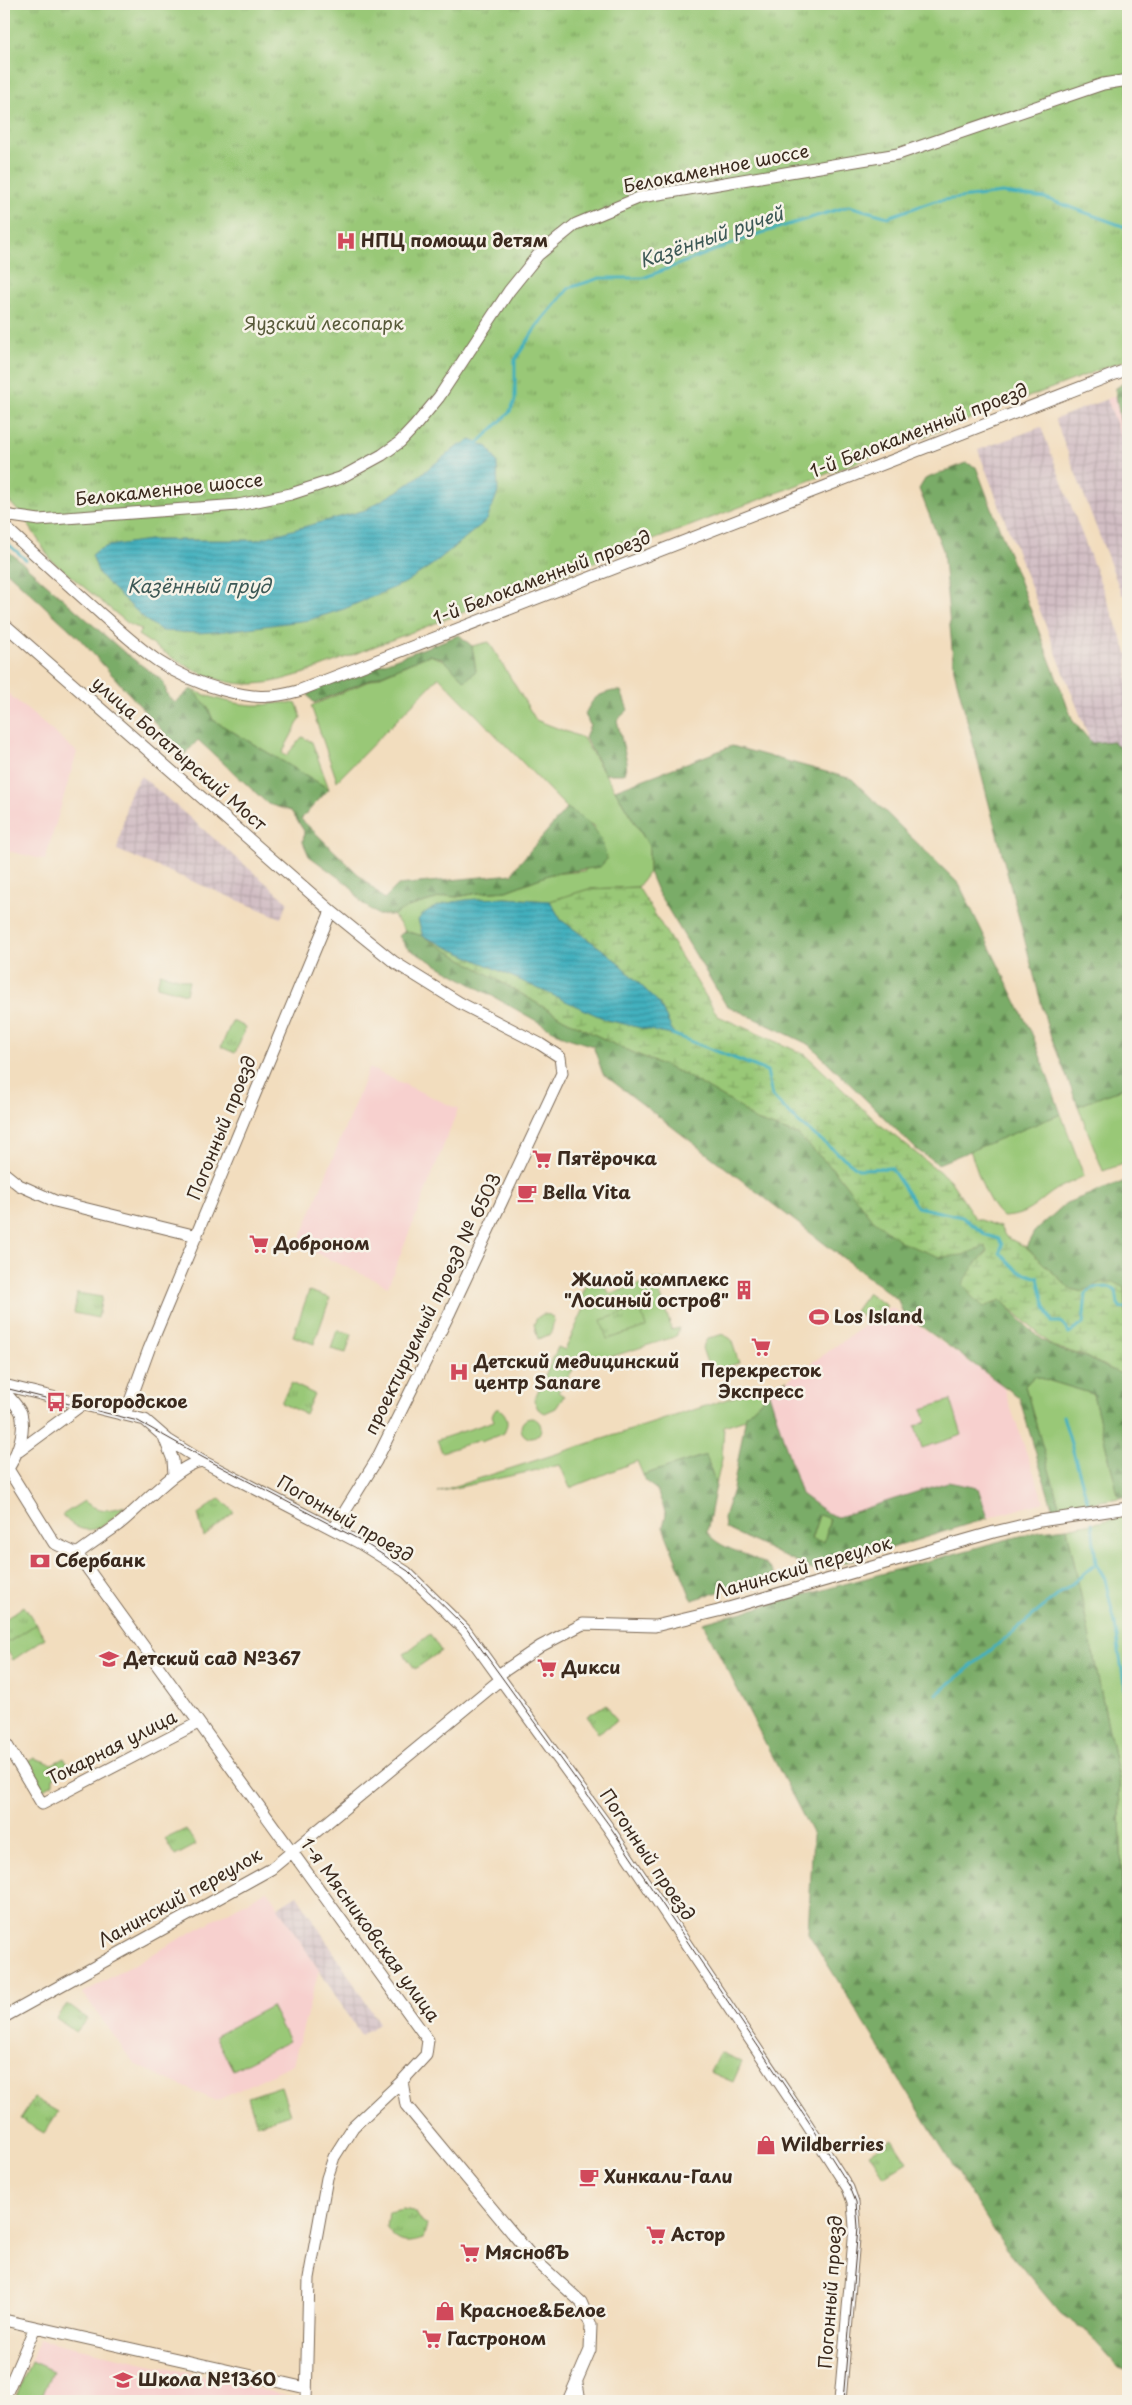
<svg xmlns="http://www.w3.org/2000/svg" width="1132" height="2405" viewBox="0 0 1132 2405" font-family="'Playpen Sans',sans-serif">
<style>
.built{fill:#f7d0ce}
.industrial{fill:url(#industrial-grid)}
.grass{fill:#99c877;stroke:#6a794a}
.forest{fill:url(#forest-firs);stroke:#5a6b43;fill-rule:evenodd}
.wetland{fill:url(#wetland-marsh);stroke:#6a794a}
.park{fill:url(#park-tufts);stroke:#6a794a}
.water{fill:url(#water-rules);stroke:#3e6d6e}
.lines{fill:none;stroke-linecap:round;stroke-linejoin:round}
.stream{stroke:#42b0be;stroke-width:3}
.minor-casing{stroke:#7b6956;stroke-width:13}
.minor{stroke:#fff;stroke-width:11}
.tram{stroke:#3b2a1e;stroke-width:1}
.labels{text-anchor:middle;stroke-width:5;stroke-linejoin:round;paint-order:stroke}
.street-label{font-size:18px;fill:#3b2a1e;stroke:#f7f3e8}
.poi-label{font-size:18px;font-weight:bold;fill:#3b2a1e;stroke:#f7f3e8;text-anchor:start}
.park-label{font-size:18px;fill:#575939;stroke:#f7f3e8}
.water-label{font-size:19px;font-style:italic;fill:#3d5956;stroke:#f7f3e8}
</style>
<defs>
<pattern id="industrial-grid" width="8" height="8" patternUnits="userSpaceOnUse" patternTransform="scale(1.25)"><rect width="8" height="8" fill="#d2bec4"/><path d="M0 4h8M4 0v8" fill="none" stroke="#b5a3a8"/></pattern>
<pattern id="forest-firs" width="22" height="20" patternUnits="userSpaceOnUse" patternTransform="scale(1.25)"><rect width="22" height="20" fill="#7aac68"/><path d="M5 1l3.5 6h-7zM16 11l3.5 6h-7z" fill="#658c55"/></pattern>
<pattern id="wetland-marsh" width="20" height="14" patternUnits="userSpaceOnUse" patternTransform="scale(1.25)"><rect width="20" height="14" fill="#99c877"/><path d="M1 5h8M5 5V1M11 12h8M15 12V8" fill="none" stroke="#7ea361"/></pattern>
<pattern id="park-tufts" width="24" height="20" patternUnits="userSpaceOnUse" patternTransform="scale(1.25)"><rect width="24" height="20" fill="#99c877"/><path d="M3 7l-1-3M5 7V3M7 7l1-3M15 17l-1-3M17 17v-4M19 17l1-3" fill="none" stroke="#7ea361"/></pattern>
<pattern id="water-rules" width="6" height="5" patternUnits="userSpaceOnUse" patternTransform="scale(1.25)"><rect width="6" height="5" fill="#42b0be"/><path d="M0 2.5h6" fill="none" stroke="#388f9a"/></pattern>
</defs>
<rect width="100%" height="100%" fill="#f7f3e8"/>
<filter id="ink" filterUnits="userSpaceOnUse"><feTurbulence type="fractalNoise" baseFrequency=".02" numOctaves="2"/><feDisplacementMap in="SourceGraphic" scale="10" xChannelSelector="R" yChannelSelector="G"/><feConvolveMatrix kernelMatrix="1 2 1 2 8 2 1 2 1" color-interpolation-filters="sRGB"/></filter>
<filter id="wash" filterUnits="userSpaceOnUse"><feTurbulence type="fractalNoise" baseFrequency=".0096" numOctaves="4" result="noise"/><feDisplacementMap in="SourceGraphic" scale="20" xChannelSelector="R" yChannelSelector="G"/><feGaussianBlur stdDeviation="1.12" result="paint"/><feColorMatrix in="noise" values="0 0 0 0 0 0 0 0 0 0 0 0 0 0 0 0 0 1.4 0 .05"/><feComposite in="paint" operator="in"/></filter>
<g filter="url(#wash)">
<rect width="100%" height="100%" fill="#f2ddbe"/>
<path class="built" d="M1128 391V455L1107 399Z
M4 690 77 752 45 860 4 850Z
M369 1068 458 1109 388 1286 298 1245Z
M891 1307 1003 1386 1044 1502 980 1520 824 1569 812 1570 725 1528 724 1517 733 1489 746 1415 769 1393Z
M267 1890 319 1970 293 2064 216 2101 134 2064 83 1993Z
M40 2339 285 2395V2401H13Z"/>
<path class="industrial" d="M1107 399 1128 455V593L1122 595 1055 419Z
M1041 427 1128 655V839L978 450Z
M141 776 288 902 281 918 117 850 129 794Z
M297 1895 379 2023 361 2035 278 1907Z"/>
<path class="grass" d="M489 642 536 720 583 738 649 846V872L638 887 589 889 550 901 505 898 418 920 423 936 405 931 393 915 408 907 446 896 457 897 478 893 506 891 551 874 585 871 595 827 567 808 439 677 337 781 311 706 429 655 476 671 472 646Z
M191 689C209 698 240 706 261 705 274 704 284 701 297 704L301 717 282 753 286 756 302 737 312 742 329 789 213 720 207 706Z
M160 973 189 981 186 994 157 986Z
M1128 1086V1162L1103 1171 1078 1106Z
M1061 1114 1084 1176C1076 1180 1067 1184 1059 1188 1037 1201 1031 1216 1003 1217 985 1202 978 1172 970 1150Z
M592 1279 601 1280 610 1294 655 1279 663 1280 666 1285 658 1287 672 1330 679 1328 677 1335 674 1337 585 1365 579 1361 558 1392 564 1396 556 1408 545 1413 538 1409 534 1400 558 1347 565 1350 587 1302 581 1298 588 1281Z
M309 1291 330 1298 314 1344 293 1336Z
M543 1314 550 1315 554 1319 551 1334 538 1339 534 1324 537 1318Z
M723 1334 731 1339 739 1363 710 1372 702 1348 707 1339Z
M1034 1376 1093 1394 1119 1498 1060 1508 1025 1386Z
M787 1380 769 1393 746 1415 745 1419 724 1426 722 1459 716 1485 706 1455 643 1475 637 1461 570 1488 560 1465 437 1492Z
M951 1400 962 1435 922 1448 915 1426 926 1422 922 1409Z
M496 1409H500C508 1416 509 1424 504 1433L481 1442 480 1440 442 1452 437 1440 494 1421 492 1415Z
M521 1428a10 10 0 1 1 20 0a10 10 0 1 1-20 0Z
M84 1501C98 1512 108 1511 125 1506 105 1528 86 1542 62 1515Z
M819 1515 830 1518 824 1542 811 1540Z
M1125 1517 1128 1529V2087L1119 1779 1067 1528Z
M36 1624 45 1638 13 1660 4 1645Z
M271 2006 289 2041 233 2070 215 2036Z
M31 2361 53 2371 40 2401H27L16 2396Z"/>
<path class="forest" d="M1128 379V446L1121 425 1115 389Z
M966 463 976 467 1073 721 1092 743 1112 741 1128 753V1086L1078 1106 1048 1029 954 670 943 550 919 489 925 479Z
M4 547 125 653 163 681 167 694 175 703 191 689 207 706 213 720 329 789 301 819 384 899 398 885 513 874 516 867 567 808C593 824 599 829 607 859L600 867 551 874 506 891 478 893 457 897 446 896 408 907 393 915H378L362 903 350 886 309 856 303 842 304 831 291 811 268 804 198 740 184 755 79 638 4 569Z
M459 635 472 646 476 671 465 681 442 658 429 655 314 703 308 695 313 690Z
M613 691H621L628 710 617 720 627 762 624 774H605L585 738 590 725 585 714C593 698 596 695 613 691Z
M732 746 852 779 959 884 1033 1036 1061 1114 938 1164 917 1150 810 1045 726 1005 657 891 649 872V846L615 790Z
M405 931 423 936 564 1019 618 1046 684 1074 740 1107 754 1120 798 1135 836 1172 871 1218 963 1255 985 1246 988 1251 973 1267C993 1290 1026 1331 1052 1346 1062 1352 1075 1353 1085 1357 1100 1363 1113 1374 1128 1372V1496L1119 1498 1093 1394 1034 1376 1025 1386 1060 1508 1052 1507 1019 1397 903 1313 898 1300 603 1074 593 1046 565 1037 407 948 399 936Z
M1128 1180V1327L1126 1323 1124 1288 1102 1282 1082 1292 1070 1289 1026 1247 1034 1232 1066 1203Z
M769 1393 801 1494 827 1513 838 1517 948 1482 978 1488 988 1518 824 1569 812 1570 725 1528 724 1517 733 1489 746 1415ZM819 1515 830 1519 824 1542 811 1539Z
M706 1455 716 1485 707 1532C723 1555 760 1551 775 1575L692 1600 663 1527 666 1514 657 1490 645 1481 643 1475Z
M1067 1528 1119 1779 1128 2087V2371L1119 2368 1085 2330 1061 2314 1003 2245 808 1933 813 1835 703 1623 997 1542 1040 1531Z"/>
<path class="wetland" d="M638 887 718 1016 806 1055 878 1123 950 1180 975 1218 1000 1227 1006 1237 1026 1247 1070 1289 1082 1292 1102 1282H1114L1124 1288 1126 1323 1128 1327V1372L1119 1373 1084 1356 1052 1346 1001 1300 984 1307 972 1297 963 1284 973 1267 988 1251 985 1246 963 1255 940 1257 903 1243 871 1218 836 1172 798 1135 754 1120 740 1107 684 1074 618 1046 564 1019 423 936 544 990 674 1035 659 1003 610 955 561 920 550 901 589 889Z"/>
<path class="park" d="M4 4H1128V359L302 674C290 677 277 682 264 683 214 690 178 661 138 635L142 629 130 625 51 560 23 516 4 496Z
M232 1021 246 1027 235 1053 221 1047Z
M77 1293 102 1297 98 1318 74 1313Z
M868 1293 887 1306 868 1320 855 1311Z
M640 1308 646 1327 607 1339 601 1320Z
M337 1330 352 1334 346 1353 331 1349Z
M291 1383 314 1394 305 1414 281 1403Z
M220 1498 234 1512 204 1537 198 1514Z
M24 1606 36 1624 4 1645V1620Z
M430 1634 441 1651 415 1669 404 1654Z
M606 1704 617 1721 598 1733 587 1716Z
M34 1758 52 1764 64 1758 70 1768 53 1778V1784L40 1791 24 1764Z
M186 1829 196 1845 175 1856 165 1839Z
M67 2004 87 2019 76 2032 56 2018Z
M720 2052 742 2062 733 2082 710 2072Z
M281 2086 290 2114 257 2125 248 2097Z
M34 2098 58 2112 44 2133 20 2119Z
M892 2139 907 2162 884 2176 869 2153Z
M403 2209 414 2211 418 2218 427 2225 423 2239C405 2245 397 2243 386 2227L388 2212Z"/>
<path class="water" d="M471 440 488 447 497 462 498 492 487 520 432 565 405 583 344 609 309 620 225 631 199 633 162 631 147 621 108 584 99 574 92 555 98 550 108 546 149 540H256L365 510 404 487 458 446Z
M505 898 550 901 561 920 610 955 659 1003 675 1036 607 1020 423 936 418 920C433 898 480 899 505 898Z"/>
<g class="lines">
<path class="stream" d="M476 445 509 413 515 401V360L537 326 569 288 600 278H643L752 236 849 206 888 217 935 201 1002 193 1045 198 1128 228
M4 540 26 560
M672 1034 767 1071 772 1096 799 1123 858 1169 891 1168 917 1207 962 1217 986 1235 999 1239 1002 1245 1000 1252 1001 1254 1018 1271 1038 1278 1045 1307 1052 1322H1061L1069 1333 1083 1324 1086 1294 1092 1288 1110 1287 1116 1291 1118 1304 1121 1308H1128
M1063 1416 1088 1503
M1092 1523 1096 1564 1105 1579 1115 1624 1128 1710
M937 1694 1096 1564"/>
</g>
</g>
<g filter="url(#ink)">
<g class="lines">
<defs>
<path id="minor" d="M4 515 39 520 238 505 291 494 340 478 382 455 400 442 415 426 439 397 509 291 538 255 576 224 641 197 898 154 1103 84 1128 80
M4 526C33 553 62 579 91 605 136 645 163 674 223 690 252 698 269 699 298 691L1128 369
M4 624 331 911 394 962 460 1003 540 1044 560 1057 562 1073 450 1312 376 1461 334 1529
M4 1173 19 1185 55 1201 197 1236
M4 1385 145 1420 168 1440 202 1461 358 1542 406 1572 465 1630 607 1826 807 2124 848 2188 853 2202 855 2227 840 2401
M4 1391C9 1397 18 1406 21 1413 26 1433 18 1452 8 1469L54 1543 77 1554C90 1544 104 1535 118 1525 139 1509 178 1464 202 1461
M125 1415 149 1349 331 911
M164 1437 173 1460 174 1475
M19 1451 80 1406
M77 1554 428 2040 426 2055 402 2081 406 2105 534 2259 581 2302 591 2325 590 2350 568 2401
M498 1675 541 1646 583 1624 655 1626 718 1611 994 1532 1040 1521 1128 1508
M4 1740 42 1804 198 1723
M4 2017 271 1869 501 1679
M4 2320 306 2388
M577 2383 580 2401
M4 2399 35 2327
M306 2401 309 2278 327 2178 334 2157 353 2127 402 2081"/>
</defs>
<use href="#minor" class="minor-casing"/>
<use href="#minor" class="minor"/>
<path class="tram" d="M4 1385 9 1389 138 1421 202 1457 360 1540 408 1571 466 1628 609 1825 809 2122 850 2187 856 2202 858 2227 843 2401"/>
</g>
</g>
<defs>
<symbol id="hospital-bare" viewBox="-9 -9 18 18"><path d="M-5-5h3v3.5h4V-5h3V5h-3V1.5h-4V5h-3Z" fill="#d1495b" stroke="#f7f3e8" stroke-width="2.5" paint-order="stroke"/></symbol>
<symbol id="supermarket-bare" viewBox="-9 -9 18 18"><path d="M-6-5.5h2.5l.6 2H6L4.5 2H-2.5L-4.4-4H-6ZM-1.5 3.2a1.3 1.3 0 1 0 .1 0ZM3 3.2a1.3 1.3 0 1 0 .1 0Z" fill="#d1495b" stroke="#f7f3e8" stroke-width="2.5" paint-order="stroke"/></symbol>
<symbol id="cafe-bare" viewBox="-9 -9 18 18"><path d="M-5.5-4.5H6V0H3Q3 3.5 0 3.5H-2.5Q-5.5 3.5-5.5 0ZM3-3.2v2h1.7v-2ZM-6 4.5H4V6H-6Z" fill="#d1495b" stroke="#f7f3e8" stroke-width="2.5" paint-order="stroke"/></symbol>
<symbol id="building-bare" viewBox="-9 -9 18 18"><path d="M-4-6H4V6H1V3H-1V6H-4ZM-2.5-4.3h1.7v1.8h-1.7ZM.8-4.3h1.7v1.8H.8ZM-2.5-1h1.7V.8h-1.7ZM.8-1h1.7V.8H.8Z" fill="#d1495b" stroke="#f7f3e8" stroke-width="2.5" paint-order="stroke"/></symbol>
<symbol id="stadium-bare" viewBox="-9 -9 18 18"><path d="M0-5a6.5 5 0 1 0 0 10a6.5 5 0 1 0 0-10ZM-3.5-1.8h7v3.6h-7Z" fill="#d1495b" stroke="#f7f3e8" stroke-width="2.5" paint-order="stroke"/></symbol>
<symbol id="bus-bare" viewBox="-9 -9 18 18"><path d="M-5-6H5V4H4V6H2V4H-2V6H-4V4H-5ZM-3.5-4V0h7V-4ZM-3.5 1.2v1.5H-2V1.2ZM2 1.2v1.5H3.5V1.2Z" fill="#d1495b" stroke="#f7f3e8" stroke-width="2.5" paint-order="stroke"/></symbol>
<symbol id="bank-bare" viewBox="-9 -9 18 18"><path d="M-6-4H6V4H-6ZM0-2.3a2.3 2.3 0 1 0 0 4.6a2.3 2.3 0 1 0 0-4.6Z" fill="#d1495b" stroke="#f7f3e8" stroke-width="2.5" paint-order="stroke"/></symbol>
<symbol id="school-bare" viewBox="-9 -9 18 18"><path d="M0-5L7-2L0 1L-7-2ZM-4 1L0 2.5L4 1V4Q0 6-4 4Z" fill="#d1495b" stroke="#f7f3e8" stroke-width="2.5" paint-order="stroke"/></symbol>
<symbol id="shop-bare" viewBox="-9 -9 18 18"><path d="M-5-2.5h2.3a2.7 3.5 0 0 1 5.4 0H5L5.5 6h-11ZM-1.5-2.5h3a1.5 2.3 0 0 0-3 0Z" fill="#d1495b" stroke="#f7f3e8" stroke-width="2.5" paint-order="stroke"/></symbol>
</defs>
<g fill-rule="evenodd">
<use href="#hospital-bare" x="332" y="227" width="28" height="28"/>
<use href="#supermarket-bare" x="528" y="1145" width="28" height="28"/>
<use href="#cafe-bare" x="513" y="1179" width="28" height="28"/>
<use href="#supermarket-bare" x="245" y="1230" width="28" height="28"/>
<use href="#building-bare" x="730" y="1276" width="28" height="28"/>
<use href="#stadium-bare" x="805" y="1303" width="28" height="28"/>
<use href="#supermarket-bare" x="747" y="1333" width="28" height="28"/>
<use href="#hospital-bare" x="445" y="1358" width="28" height="28"/>
<use href="#bus-bare" x="42" y="1388" width="28" height="28"/>
<use href="#bank-bare" x="26" y="1547" width="28" height="28"/>
<use href="#school-bare" x="95" y="1645" width="28" height="28"/>
<use href="#supermarket-bare" x="533" y="1654" width="28" height="28"/>
<use href="#shop-bare" x="752" y="2131" width="28" height="28"/>
<use href="#cafe-bare" x="575" y="2163" width="28" height="28"/>
<use href="#supermarket-bare" x="642" y="2221" width="28" height="28"/>
<use href="#supermarket-bare" x="456" y="2239" width="28" height="28"/>
<use href="#shop-bare" x="431" y="2297" width="28" height="28"/>
<use href="#supermarket-bare" x="418" y="2325" width="28" height="28"/>
<use href="#school-bare" x="109" y="2366" width="28" height="28"/>
</g>
<g class="labels">
<g class="street-label">
<text transform="translate(716 169) rotate(-11)" y="6">Белокаменное шоссе</text>
<text transform="translate(919 431) rotate(-21)" y="6">1-й Белокаменный проезд</text>
<text transform="translate(169 490) rotate(-6)" y="6">Белокаменное шоссе</text>
<text transform="translate(542 578) rotate(-21)" y="6">1-й Белокаменный проезд</text>
<text transform="translate(179 754) rotate(41)" y="6">улица Богатырский Мост</text>
<text transform="translate(222 1128) rotate(-68)" y="6">Погонный проезд</text>
<text transform="translate(433 1304) rotate(-64)" y="6">проектируемый проезд № 6503</text>
<text transform="translate(345 1519) rotate(30)" y="6">Погонный проезд</text>
<text transform="translate(803 1568) rotate(-16)" y="6">Ланинский переулок</text>
<text transform="translate(112 1748) rotate(-27)" y="6">Токарная улица</text>
<text transform="translate(647 1855) rotate(56)" y="6">Погонный проезд</text>
<text transform="translate(180 1898) rotate(-29)" y="6">Ланинский переулок</text>
<text transform="translate(370 1930) rotate(54)" y="6">1-я Мясниковская улица</text>
<text transform="translate(831 2292) rotate(-86)" y="6">Погонный проезд</text>
</g>
<g class="poi-label">
<text x="361" y="247">НПЦ помощи детям</text>
<text x="557" y="1165">Пятёрочка</text>
<text x="542" y="1199">Bella Vita</text>
<text x="274" y="1250">Доброном</text>
<text x="729" y="1286" text-anchor="end">Жилой комплекс<tspan x="729" dy="21">"Лосиный остров"</tspan></text>
<text x="834" y="1323">Los Island</text>
<text x="474" y="1368">Детский медицинский<tspan x="474" dy="21">центр Sanare</tspan></text>
<text x="761" y="1377" text-anchor="middle">Перекресток<tspan x="761" dy="21">Экспресс</tspan></text>
<text x="71" y="1408">Богородское</text>
<text x="55" y="1567">Сбербанк</text>
<text x="124" y="1665">Детский сад №367</text>
<text x="562" y="1674">Дикси</text>
<text x="781" y="2151">Wildberries</text>
<text x="604" y="2183">Хинкали-Гали</text>
<text x="671" y="2241">Астор</text>
<text x="485" y="2259">МясновЪ</text>
<text x="460" y="2317">Красное&amp;Белое</text>
<text x="447" y="2345">Гастроном</text>
<text x="138" y="2386">Школа №1360</text>
</g>
<g class="park-label">
<text x="324" y="330">Яузский лесопарк</text>
</g>
<g class="water-label">
<text transform="translate(711 237) rotate(-19)" y="7">Казённый ручей</text>
<text x="199" y="593">Казённый пруд</text>
</g>
</g>
<rect width="1132" height="2405" fill="none" stroke="#f7f3e8" stroke-width="20"/>
</svg>
